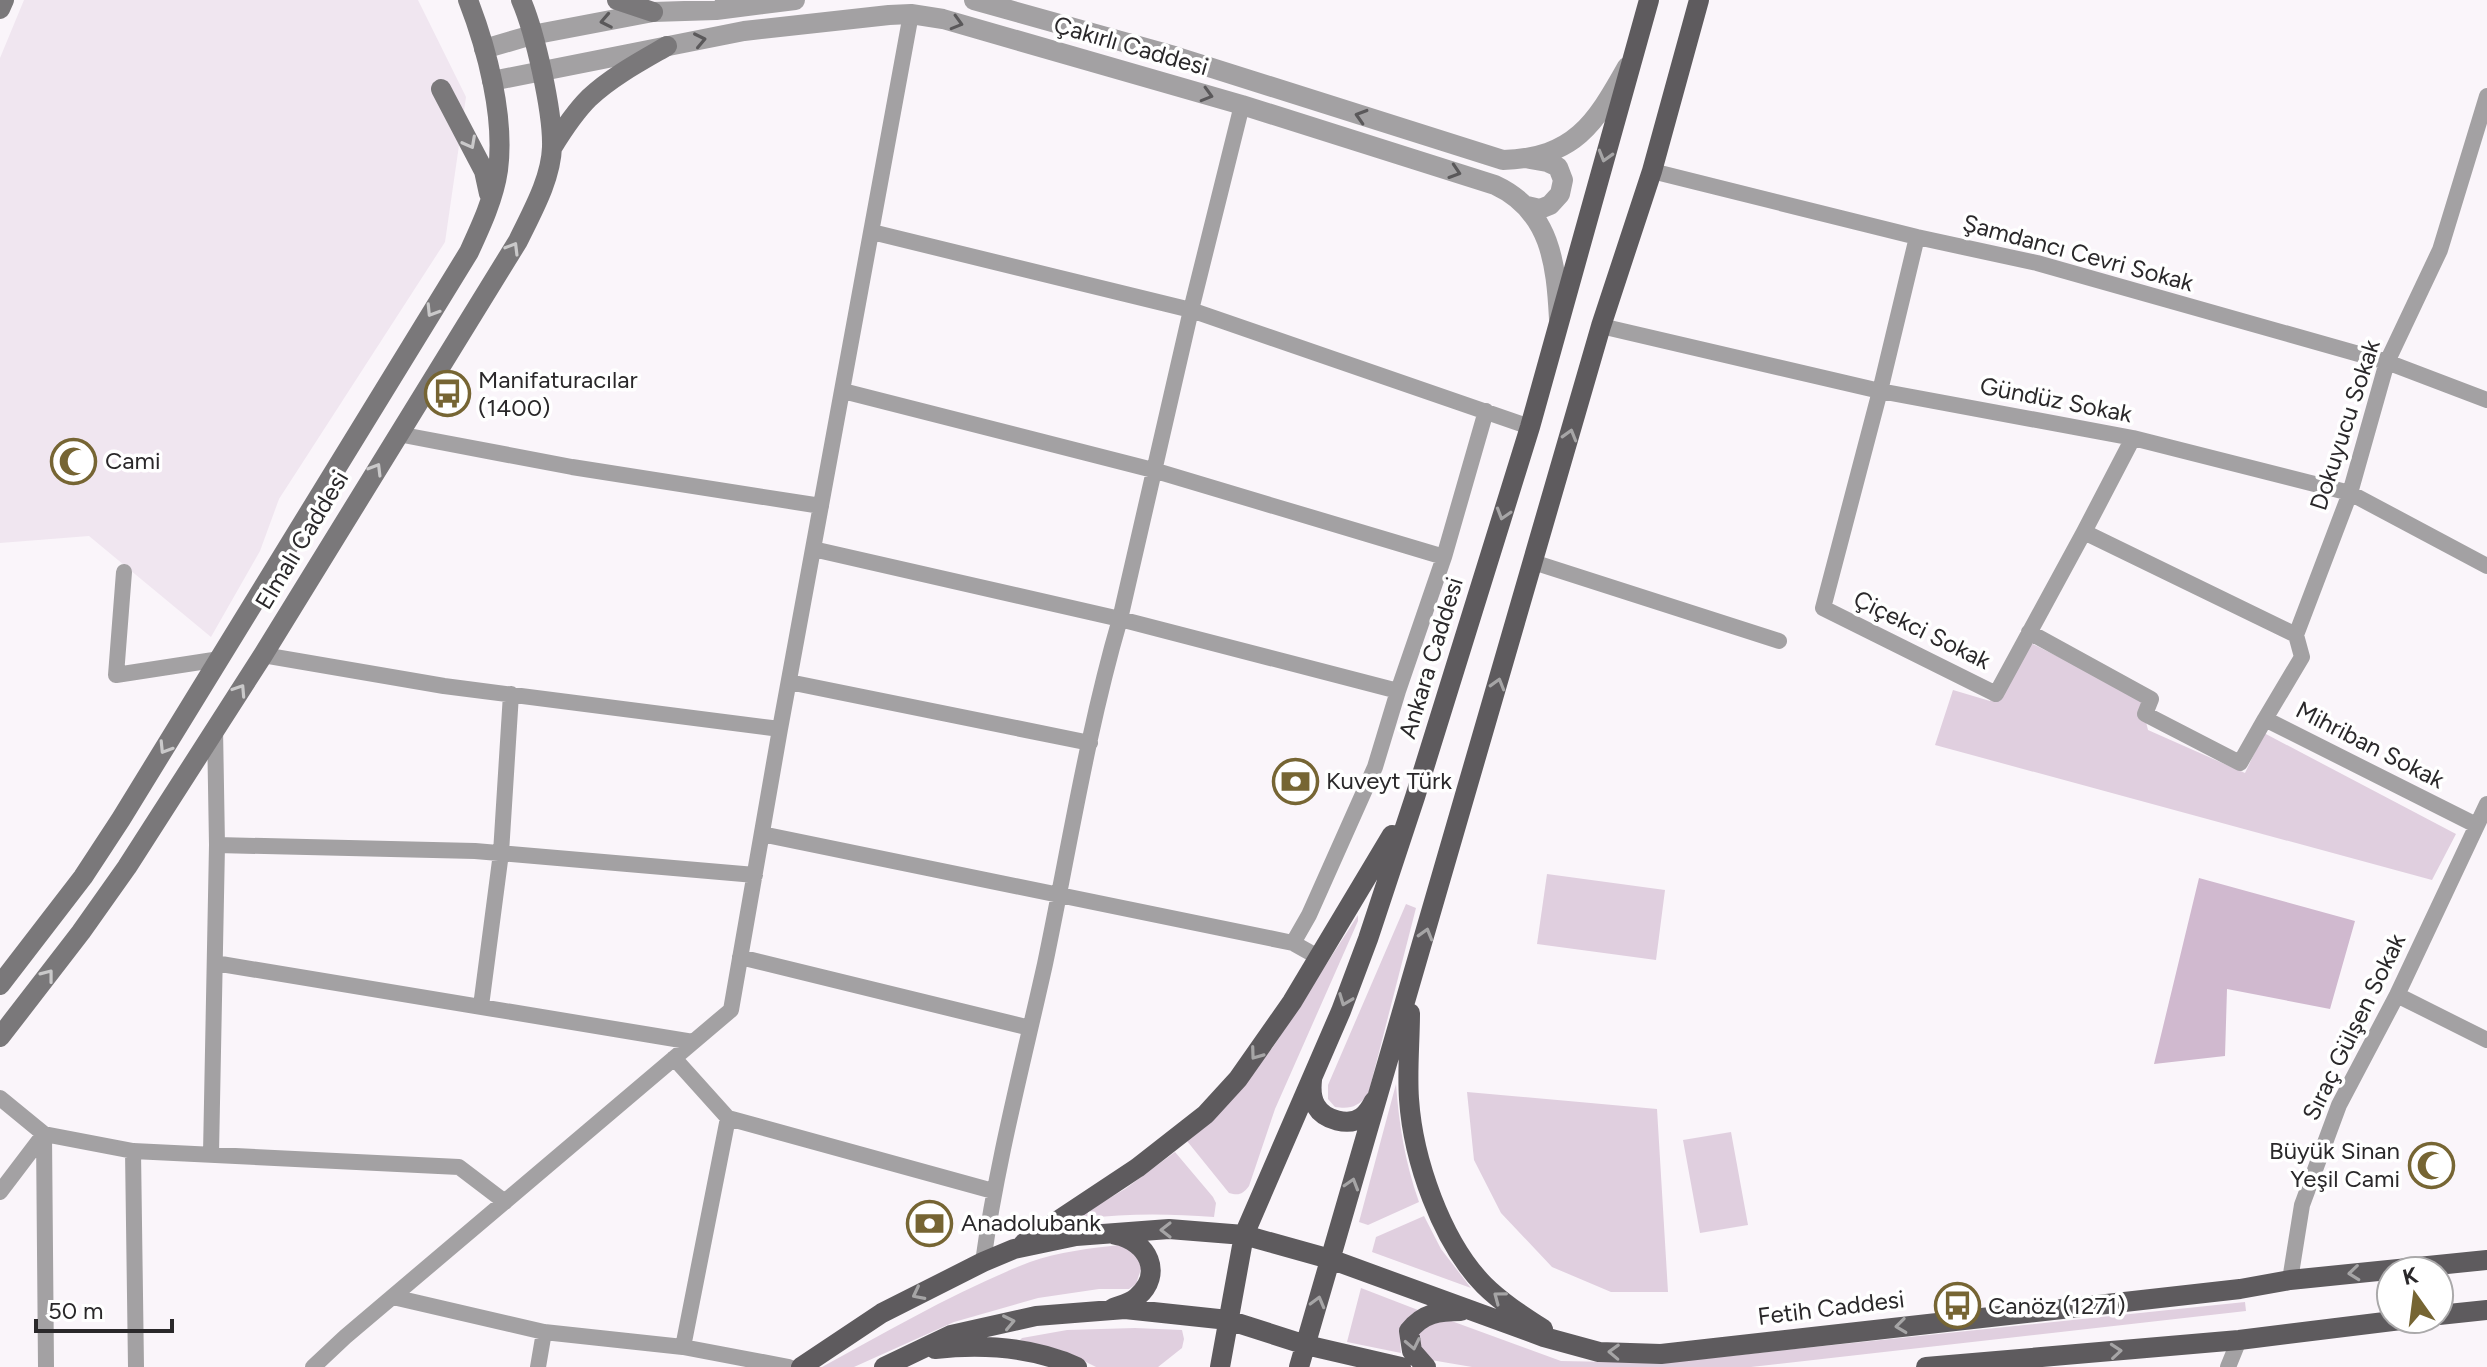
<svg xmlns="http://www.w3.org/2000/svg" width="2487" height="1367" viewBox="0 0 2487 1367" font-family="Figtree,sans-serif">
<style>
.built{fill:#f0e6f0}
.green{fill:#e0cfdf}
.forest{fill:#d0b9cf}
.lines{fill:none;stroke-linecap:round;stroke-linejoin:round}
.minor{stroke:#a3a1a3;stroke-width:16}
.tertiary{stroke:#a3a1a3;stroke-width:20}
.secondary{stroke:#7a787a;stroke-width:20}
.primary{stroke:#5e5b5e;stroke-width:20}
.oneway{stroke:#5a585a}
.oneway2{stroke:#cac9ca}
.oneway3{stroke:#a6a5a6}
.labels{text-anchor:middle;stroke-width:7;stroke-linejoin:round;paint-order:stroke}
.street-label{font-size:24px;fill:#2a282a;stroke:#fff}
.poi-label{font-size:24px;fill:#2a282a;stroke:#fff;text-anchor:start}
</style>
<rect width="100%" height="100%" fill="#faf5fa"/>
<path class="built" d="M24 0H418L466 97 445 242 279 499 260 551 211 637 89 536 0 543V58Z"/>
<path class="green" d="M2027 641 2140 698 2148 730 2245 773 2264 733 2456 834 2432 880 1935 745 1953 690 1990 701Z
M1547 874 1665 890 1656 960 1537 944Z
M1406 904 1416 908 1368 1095C1357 1107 1351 1109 1335 1107L1328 1099V1085Z
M1358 915V921L1275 1109 1249 1186C1243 1194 1239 1196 1229 1193L1187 1141 1242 1086 1273 1047Z
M1396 1084C1399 1125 1405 1162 1419 1202L1368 1225 1359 1222Z
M1467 1092 1657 1109 1668 1292H1611L1552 1267 1501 1213 1474 1160Z
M1731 1132 1748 1225 1700 1233 1683 1140Z
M1175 1152 1213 1197 1216 1203 1214 1217C1170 1214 1128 1213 1084 1219L1082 1214 1125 1189Z
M1424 1216 1441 1249 1471 1288 1372 1252 1376 1237Z
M1120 1245 1133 1249 1142 1266 1136 1284 1129 1289H1099L1038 1298 954 1322 854 1367H822C890 1330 958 1290 1030 1262 1058 1252 1091 1248 1120 1245Z
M1361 1288 1418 1310C1401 1321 1399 1335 1401 1353L1347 1342Z
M2245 1302 2246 1311 1751 1367H1472L1431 1360 1420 1352 1419 1334 1425 1324 1446 1319 1561 1361 1662 1363Z
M1135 1328 1182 1330 1184 1339 1182 1348 1158 1367H1096L1064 1351 1020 1340 1022 1338 1067 1330Z"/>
<path class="forest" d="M2199 878 2355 921 2330 1009 2227 989 2225 1056 2154 1064Z"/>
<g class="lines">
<path class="minor" d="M1652 171 1917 237 2037 263 2387 362 2487 400
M872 232 1191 310 1530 427
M1917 237 1880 391 1823 608 1996 694 2084 532 2133 438
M1601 326 1880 391 2133 438 2350 493 2487 566
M843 391 1153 470 1444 557
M398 434 572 467 821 506
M2084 532 2296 635
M813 549 1120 619 1398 691
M1533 562 1779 641
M124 572 116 675 220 659
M2029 632 2151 699 2145 714 2240 763 2265 719 2476 825
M263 655 444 686 780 729 911 14
M789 682 1090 743
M2265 719 2302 657 2296 635 2350 493 2387 362 2440 250 2487 96
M762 834 1293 943 1318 957
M217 845 475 851 755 875
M1293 943 1309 915 1375 767 1398 691 1444 557 1486 411
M740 957 1030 1028
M215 963 693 1042
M2397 995 2487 1040
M481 1006 501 853 511 694
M674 1058 728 1118 993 1191
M0 1098 44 1134 133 1151 459 1167 505 1202
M133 1151 136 1367
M211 1154 217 845 215 728
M0 1192 44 1134 46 1367
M983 1262C997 1161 1023 1063 1045 964 1069 849 1087 732 1120 619L1191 310 1242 105
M2290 1280 2302 1205 2339 1105 2397 995 2487 804
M393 1297 544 1332 683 1347 789 1367
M683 1347 728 1118
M313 1367 345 1337 731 1010 780 729
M538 1367 544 1332
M2228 1367 2239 1340"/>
<path class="tertiary" d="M974 0 1174 56 1503 160C1574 158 1595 124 1627 67
M484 49 532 35 653 12 716 10 795 0
M492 81 744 31 889 15 911 14 943 19 1242 105 1495 185C1551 211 1556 264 1559 319
M1527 206 1540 209 1550 205 1560 194 1563 180 1558 167 1547 162 1530 159"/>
<path class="secondary" d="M617 0 653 12
M0 9 4 0
M441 89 484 171 489 194
M552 148C563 130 574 113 589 98 611 77 641 61 667 46
M0 985 83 877 121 819 469 252C481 226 494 198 498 170 505 117 487 49 468 0
M0 1037 81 932 127 867 263 655 518 241C532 212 551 179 552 147 553 112 535 32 521 0"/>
<path class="primary" d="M1410 1013C1410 1041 1407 1070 1409 1099 1413 1159 1441 1241 1484 1285 1501 1302 1523 1316 1543 1329
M1312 1080C1311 1089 1311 1098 1316 1106 1324 1120 1349 1127 1362 1117 1367 1113 1371 1107 1374 1101
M1024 1243 1137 1168 1206 1114 1238 1079 1292 1002 1392 835
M1113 1308C1121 1305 1131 1303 1137 1297 1164 1274 1148 1241 1116 1235
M2439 1315 2487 1310
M935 1349C983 1344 1033 1347 1077 1367
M801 1367 882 1313 983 1262 1014 1249 1076 1236 1169 1229 1244 1235 1330 1259 1544 1337 1599 1352 1661 1354 2240 1289 2290 1280 2487 1260
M884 1367 951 1335 1036 1316 1125 1309 1228 1320 1306 1345 1401 1367
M1220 1367 1244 1235 1341 1011 1368 939 1415 797 1530 427 1649 0
M1299 1367 1601 326 1652 171 1699 0
M1426 1367 1412 1351 1409 1331C1423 1313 1439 1311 1461 1311
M1926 1367 2239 1340 2409 1319"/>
</g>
<defs><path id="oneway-chevron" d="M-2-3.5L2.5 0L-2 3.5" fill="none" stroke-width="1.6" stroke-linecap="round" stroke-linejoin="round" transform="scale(2)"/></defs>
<g class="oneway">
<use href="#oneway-chevron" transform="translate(606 21) rotate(169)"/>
<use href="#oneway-chevron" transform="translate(957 23) rotate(16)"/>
<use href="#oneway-chevron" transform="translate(700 40) rotate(-12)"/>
<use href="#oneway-chevron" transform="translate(1207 95) rotate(16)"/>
<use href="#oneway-chevron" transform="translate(1361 116) rotate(-163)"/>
<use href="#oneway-chevron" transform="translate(1455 172) rotate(18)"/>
</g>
<g class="oneway2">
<use href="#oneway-chevron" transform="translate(470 143) rotate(62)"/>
<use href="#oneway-chevron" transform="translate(513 248) rotate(-59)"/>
<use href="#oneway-chevron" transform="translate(432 311) rotate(122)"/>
<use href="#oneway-chevron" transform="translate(376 469) rotate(-59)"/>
<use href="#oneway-chevron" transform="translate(240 690) rotate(-57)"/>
<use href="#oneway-chevron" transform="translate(165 748) rotate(122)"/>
<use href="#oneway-chevron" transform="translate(48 975) rotate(-52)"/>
</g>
<g class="oneway3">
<use href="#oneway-chevron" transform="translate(1605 156) rotate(106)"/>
<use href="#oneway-chevron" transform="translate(1570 435) rotate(-74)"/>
<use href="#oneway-chevron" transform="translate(1503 514) rotate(107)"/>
<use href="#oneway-chevron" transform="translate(1498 684) rotate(-74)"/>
<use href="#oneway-chevron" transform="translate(1426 934) rotate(-74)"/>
<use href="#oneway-chevron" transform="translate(1345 1000) rotate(111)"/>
<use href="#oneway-chevron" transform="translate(1256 1054) rotate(126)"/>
<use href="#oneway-chevron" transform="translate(1352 1184) rotate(-73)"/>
<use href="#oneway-chevron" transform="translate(1166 1230) rotate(-180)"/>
<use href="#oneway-chevron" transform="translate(2354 1273) rotate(174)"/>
<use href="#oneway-chevron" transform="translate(918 1294) rotate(153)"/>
<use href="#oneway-chevron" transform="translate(1499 1297) rotate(-143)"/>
<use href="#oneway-chevron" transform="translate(1318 1302) rotate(-75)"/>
<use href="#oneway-chevron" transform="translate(1009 1322) rotate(-12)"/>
<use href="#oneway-chevron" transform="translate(1901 1326) rotate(173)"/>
<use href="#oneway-chevron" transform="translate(1413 1344) rotate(78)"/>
<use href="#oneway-chevron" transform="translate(2116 1351) rotate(-5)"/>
<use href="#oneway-chevron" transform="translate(1614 1352) rotate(-178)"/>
</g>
<defs>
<symbol id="bus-ring" viewBox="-11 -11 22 22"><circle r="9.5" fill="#fff" stroke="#766533" stroke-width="1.5"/><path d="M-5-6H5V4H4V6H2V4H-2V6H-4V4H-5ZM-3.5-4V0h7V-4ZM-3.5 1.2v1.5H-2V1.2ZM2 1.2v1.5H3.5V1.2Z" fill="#766533"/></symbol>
<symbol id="mosque-ring" viewBox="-11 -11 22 22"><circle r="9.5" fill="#fff" stroke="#766533" stroke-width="1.5"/><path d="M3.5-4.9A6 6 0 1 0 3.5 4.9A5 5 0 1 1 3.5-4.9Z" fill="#766533"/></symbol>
<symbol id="bank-ring" viewBox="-11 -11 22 22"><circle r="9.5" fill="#fff" stroke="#766533" stroke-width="1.5"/><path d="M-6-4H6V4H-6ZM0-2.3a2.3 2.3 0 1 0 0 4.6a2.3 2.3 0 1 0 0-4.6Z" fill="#766533"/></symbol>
</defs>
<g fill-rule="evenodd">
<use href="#bus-ring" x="422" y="368" width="51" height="51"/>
<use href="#mosque-ring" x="48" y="436" width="51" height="51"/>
<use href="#bank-ring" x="1270" y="756" width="51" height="51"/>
<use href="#mosque-ring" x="2406" y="1140" width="51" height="51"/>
<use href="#bank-ring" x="904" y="1198" width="51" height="51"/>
<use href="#bus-ring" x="1932" y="1280" width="51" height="51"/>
</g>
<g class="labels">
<g class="street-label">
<text transform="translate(1131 46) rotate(16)" y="8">Çakırlı Caddesi</text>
<text transform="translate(2078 253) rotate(15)" y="8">Şamdancı Cevri Sokak</text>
<text transform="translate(2056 400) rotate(11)" y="8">Gündüz Sokak</text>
<text transform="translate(2345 425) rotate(-72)" y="8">Dokuyucu Sokak</text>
<text transform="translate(302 540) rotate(-59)" y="8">Elmalı Caddesi</text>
<text transform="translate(1922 630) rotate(26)" y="8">Çiçekci Sokak</text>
<text transform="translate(1431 658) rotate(-73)" y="8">Ankara Caddesi</text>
<text transform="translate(2370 745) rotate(27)" y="8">Mihriban Sokak</text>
<text transform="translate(2354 1027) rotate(-64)" y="8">Sıraç Gülşen Sokak</text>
<text transform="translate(1831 1308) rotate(-7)" y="8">Fetih Caddesi</text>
</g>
<g class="poi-label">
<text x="478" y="388">Manifaturacılar<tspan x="478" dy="28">(1400)</tspan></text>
<text x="105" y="469">Cami</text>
<text x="1326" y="789">Kuveyt Türk</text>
<text x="2400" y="1159" text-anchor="end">Büyük Sinan<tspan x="2400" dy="28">Yeşil Cami</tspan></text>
<text x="961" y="1231">Anadolubank</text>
<text x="1988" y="1314">Canöz (1271)</text>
</g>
</g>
<g transform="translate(2415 1295) rotate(346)"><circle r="38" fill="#ffffff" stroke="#aaa9aa" stroke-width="2"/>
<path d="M0-6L14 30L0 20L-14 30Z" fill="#766533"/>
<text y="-12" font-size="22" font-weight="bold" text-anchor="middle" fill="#2a282a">K</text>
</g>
<path d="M36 1319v12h136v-12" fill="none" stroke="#2a282a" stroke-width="4"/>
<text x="48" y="1319" font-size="24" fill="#2a282a" stroke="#ffffff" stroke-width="6" paint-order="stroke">50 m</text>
</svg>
